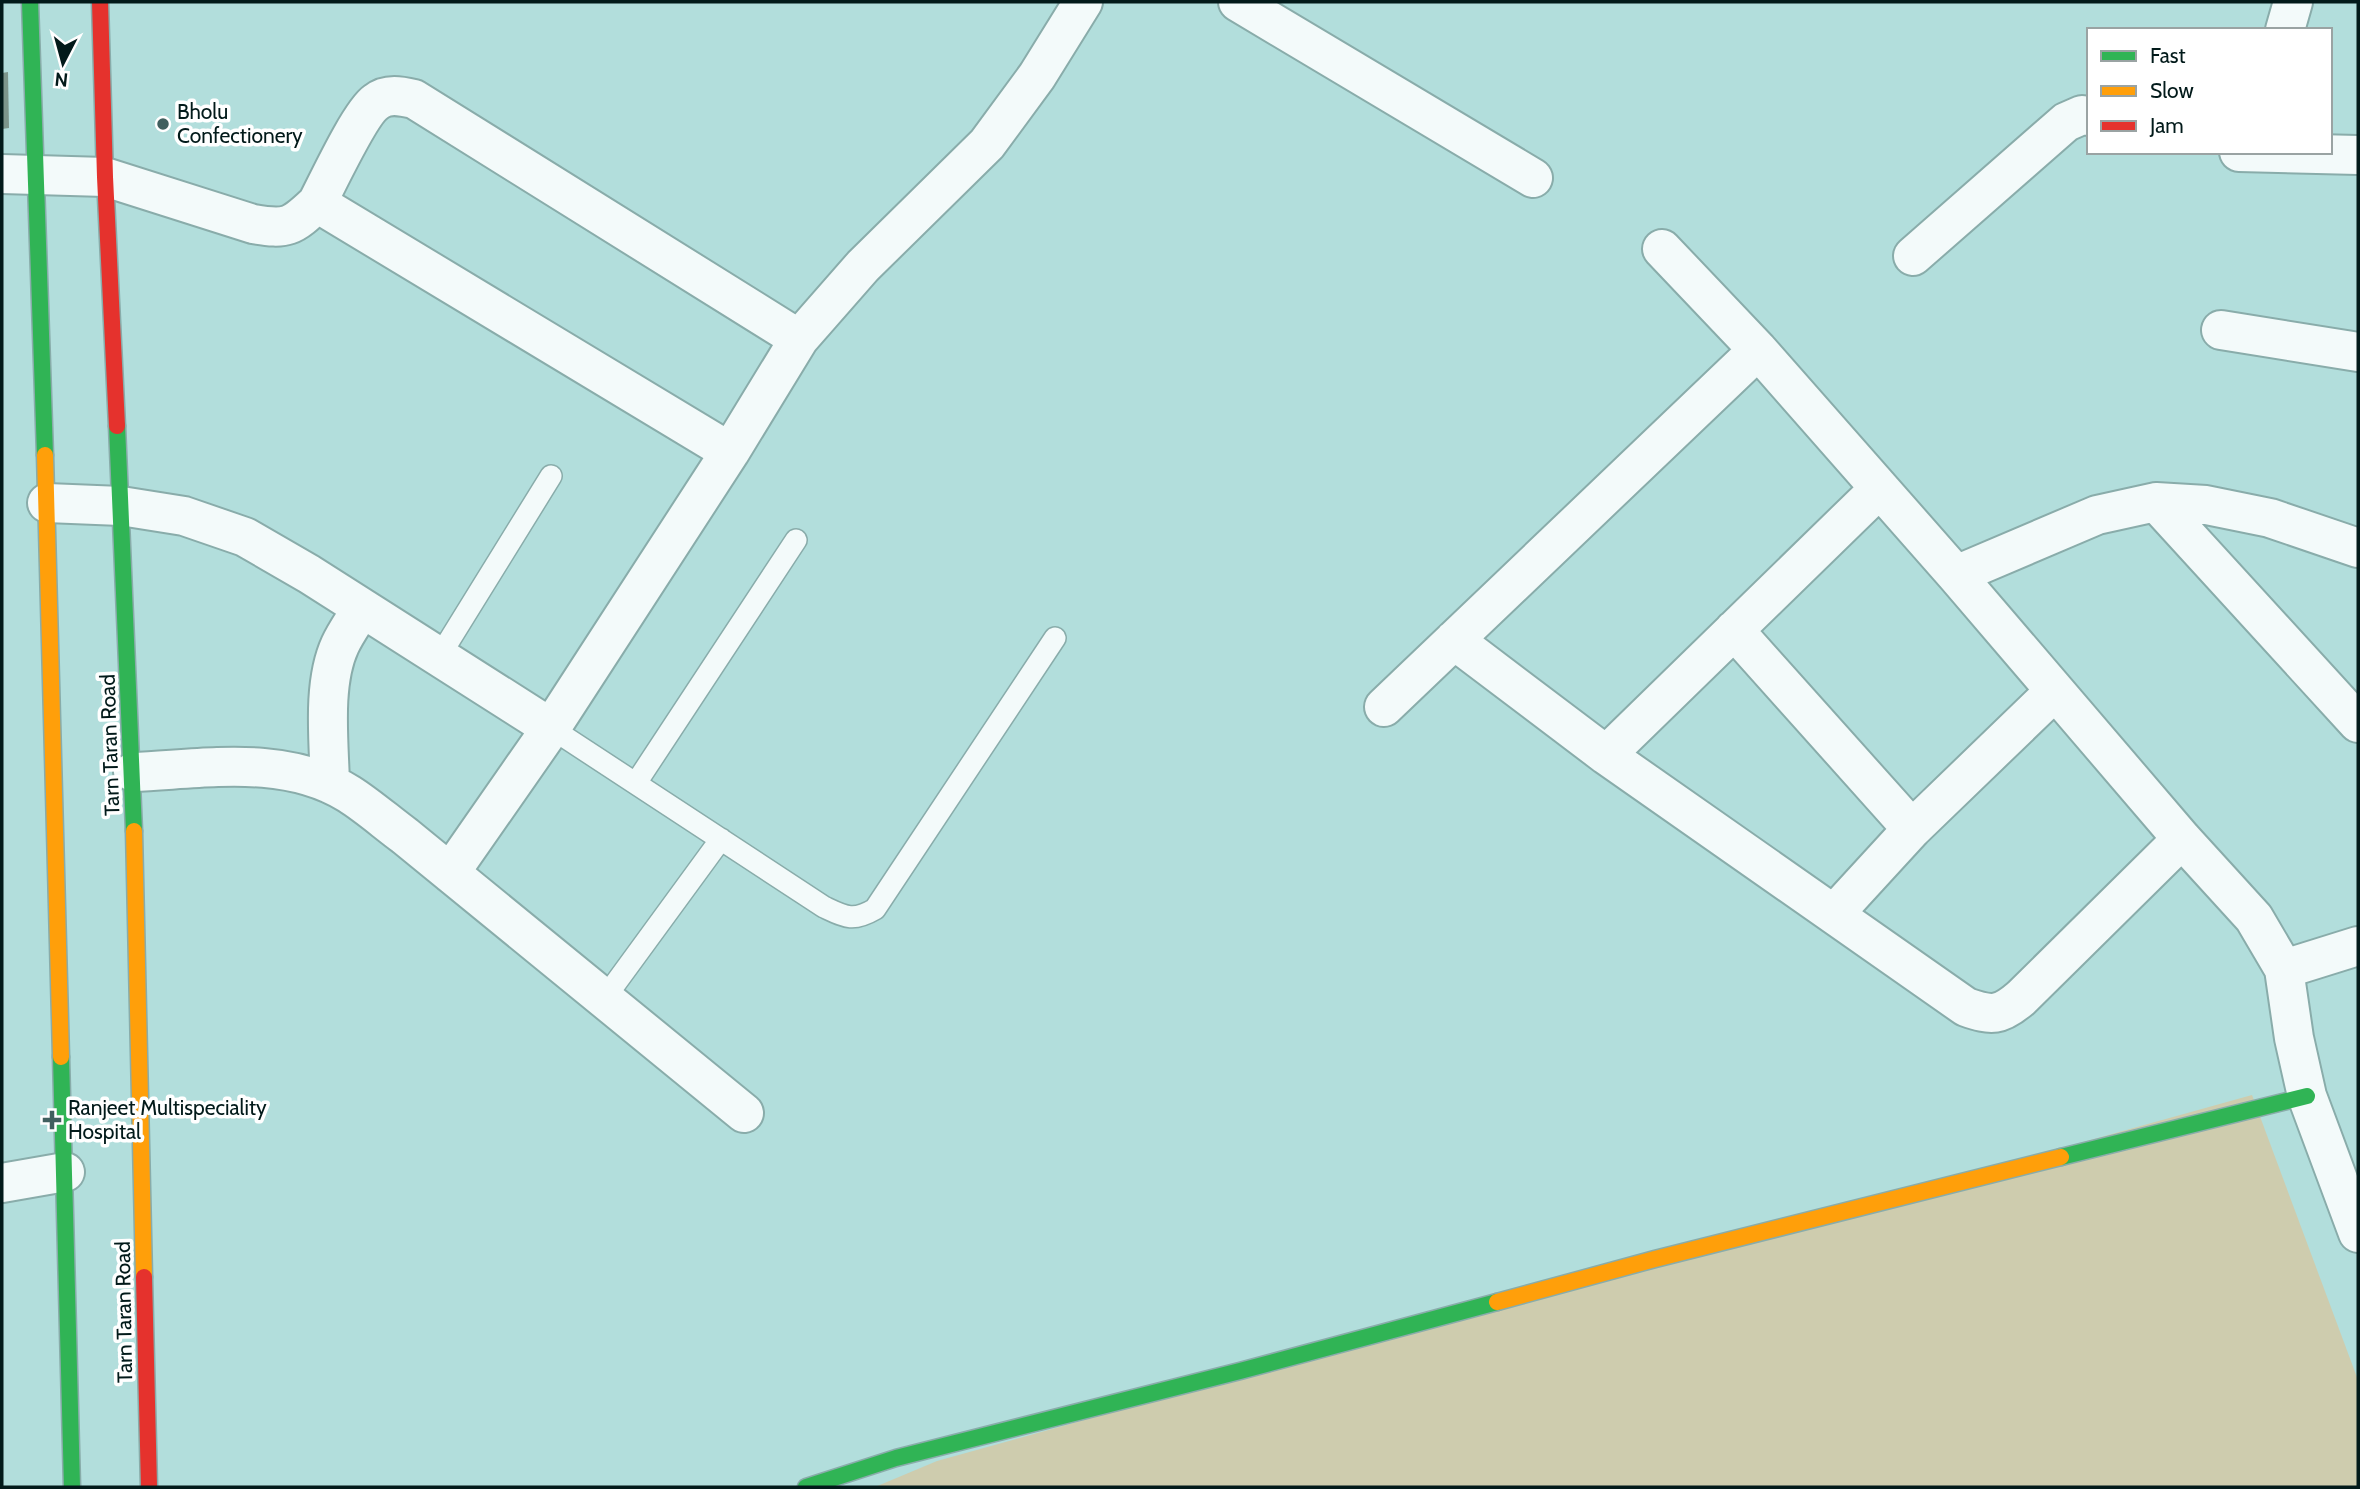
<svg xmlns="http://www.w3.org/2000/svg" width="2360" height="1489" viewBox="0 0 2360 1489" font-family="Cabin,sans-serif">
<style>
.green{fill:#ceccae}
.building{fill:#7d968c}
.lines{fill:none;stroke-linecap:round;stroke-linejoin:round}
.lane-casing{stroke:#89acaa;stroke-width:24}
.street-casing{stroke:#89acaa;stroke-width:42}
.fast-casing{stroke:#89acaa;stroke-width:19}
.slow-casing{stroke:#89acaa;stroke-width:19}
.jam-casing{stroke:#89acaa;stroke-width:19}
.lane{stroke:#f3fafa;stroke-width:21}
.street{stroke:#f3fafa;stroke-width:38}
.fast{stroke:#30b455;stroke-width:16}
.slow{stroke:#ff9f0a;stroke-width:16}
.jam{stroke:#e5322d;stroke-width:16}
.poi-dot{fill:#405f5e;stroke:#fff;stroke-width:2.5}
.labels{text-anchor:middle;stroke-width:7;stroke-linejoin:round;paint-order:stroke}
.poi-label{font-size:21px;fill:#021a1a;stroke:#fff;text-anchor:start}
.street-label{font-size:21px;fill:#021a1a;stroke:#fff}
</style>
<rect width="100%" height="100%" fill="#b2dedc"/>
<path class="green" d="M2252 1095 2358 1380V1487H875L937 1461Z"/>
<path class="building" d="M8 72 9 128 2 129V73Z"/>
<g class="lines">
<defs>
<path id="lane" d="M439 657 551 476
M551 728 824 907C845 917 853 922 875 909L1055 638
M636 783 796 540
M604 999 721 839"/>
<path id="street" d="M1238 2 1533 178
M2285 30 2293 2
M2239 152 2358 155
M2 174 105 177 253 224C287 230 292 227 317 203L730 452
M317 203C328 182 360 113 376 102 387 93 401 96 414 99L799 339
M1662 249 1758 350 1956 575 2182 839 2254 918 2284 969 2358 946
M1913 256 2066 122 2082 115 2089 116
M2221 330 2358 352
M1879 489 1606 755 1966 1007C1992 1016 2000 1016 2021 998L2182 839
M2156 502 2206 505 2270 518 2358 548
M47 503 121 506 184 516 245 537 309 574 551 728 730 452 799 339 863 266 987 144 1037 76 1083 2
M1956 575 2097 515 2156 502 2358 723
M1734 630 1912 829
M1454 640 1606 755
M1384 707 1758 350
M133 772C205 769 285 754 349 794 368 806 386 822 405 836L744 1113
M330 784C329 742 322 684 340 645 346 632 355 620 362 608
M450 873 551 728
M1834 914 1912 829 2055 691
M2284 969 2294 1038 2307 1096 2358 1233
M2 1183 65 1172"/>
<path id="fast" d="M30 2 45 455
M117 426 134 831
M61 1057 72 1487
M2061 1157 2307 1096
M806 1487 896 1458 1240 1371 1497 1302"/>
<path id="slow" d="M45 455 61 1057
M134 831 144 1277
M1497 1302 1655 1259 2061 1157"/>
<path id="jam" d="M100 2 105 177 117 426
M144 1277 149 1487"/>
</defs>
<use href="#lane" class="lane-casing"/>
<use href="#street" class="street-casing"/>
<use href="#fast" class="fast-casing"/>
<use href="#slow" class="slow-casing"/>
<use href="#jam" class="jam-casing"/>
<use href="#lane" class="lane"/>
<use href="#street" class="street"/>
<use href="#fast" class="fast"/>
<use href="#slow" class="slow"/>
<use href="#jam" class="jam"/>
</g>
<g class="poi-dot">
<circle cx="163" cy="124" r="7"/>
<path d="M48.5 1109.5h7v7h7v7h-7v7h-7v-7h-7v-7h7z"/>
</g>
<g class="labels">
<g class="poi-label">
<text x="177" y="119">Bholu<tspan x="177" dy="24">Confectionery</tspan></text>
<text x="68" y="1115">Ranjeet Multispeciality<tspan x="68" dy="24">Hospital</tspan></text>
</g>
<g class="street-label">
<text transform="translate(110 745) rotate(-92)" y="7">Tarn Taran Road</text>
<text transform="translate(124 1312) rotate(-91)" y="7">Tarn Taran Road</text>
</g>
</g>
<rect width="2360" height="1489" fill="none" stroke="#021a1a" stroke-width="7"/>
<rect x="2087" y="28" width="245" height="126" fill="#ffffff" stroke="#9aa3a3" stroke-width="2"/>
<rect x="2101" y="51" width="35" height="10" fill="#30b455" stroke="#9aa3a3" stroke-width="2"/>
<text x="2150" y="63" font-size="21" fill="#021a1a">Fast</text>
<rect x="2101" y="86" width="35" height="10" fill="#ff9f0a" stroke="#9aa3a3" stroke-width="2"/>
<text x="2150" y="98" font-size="21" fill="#021a1a">Slow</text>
<rect x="2101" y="121" width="35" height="10" fill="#e5322d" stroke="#9aa3a3" stroke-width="2"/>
<text x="2150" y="133" font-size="21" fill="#021a1a">Jam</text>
<g transform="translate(63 63) rotate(186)" stroke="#ffffff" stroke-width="5" paint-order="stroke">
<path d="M0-5L12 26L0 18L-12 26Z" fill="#021a1a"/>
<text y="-10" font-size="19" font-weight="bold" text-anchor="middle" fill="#021a1a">N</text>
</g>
</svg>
